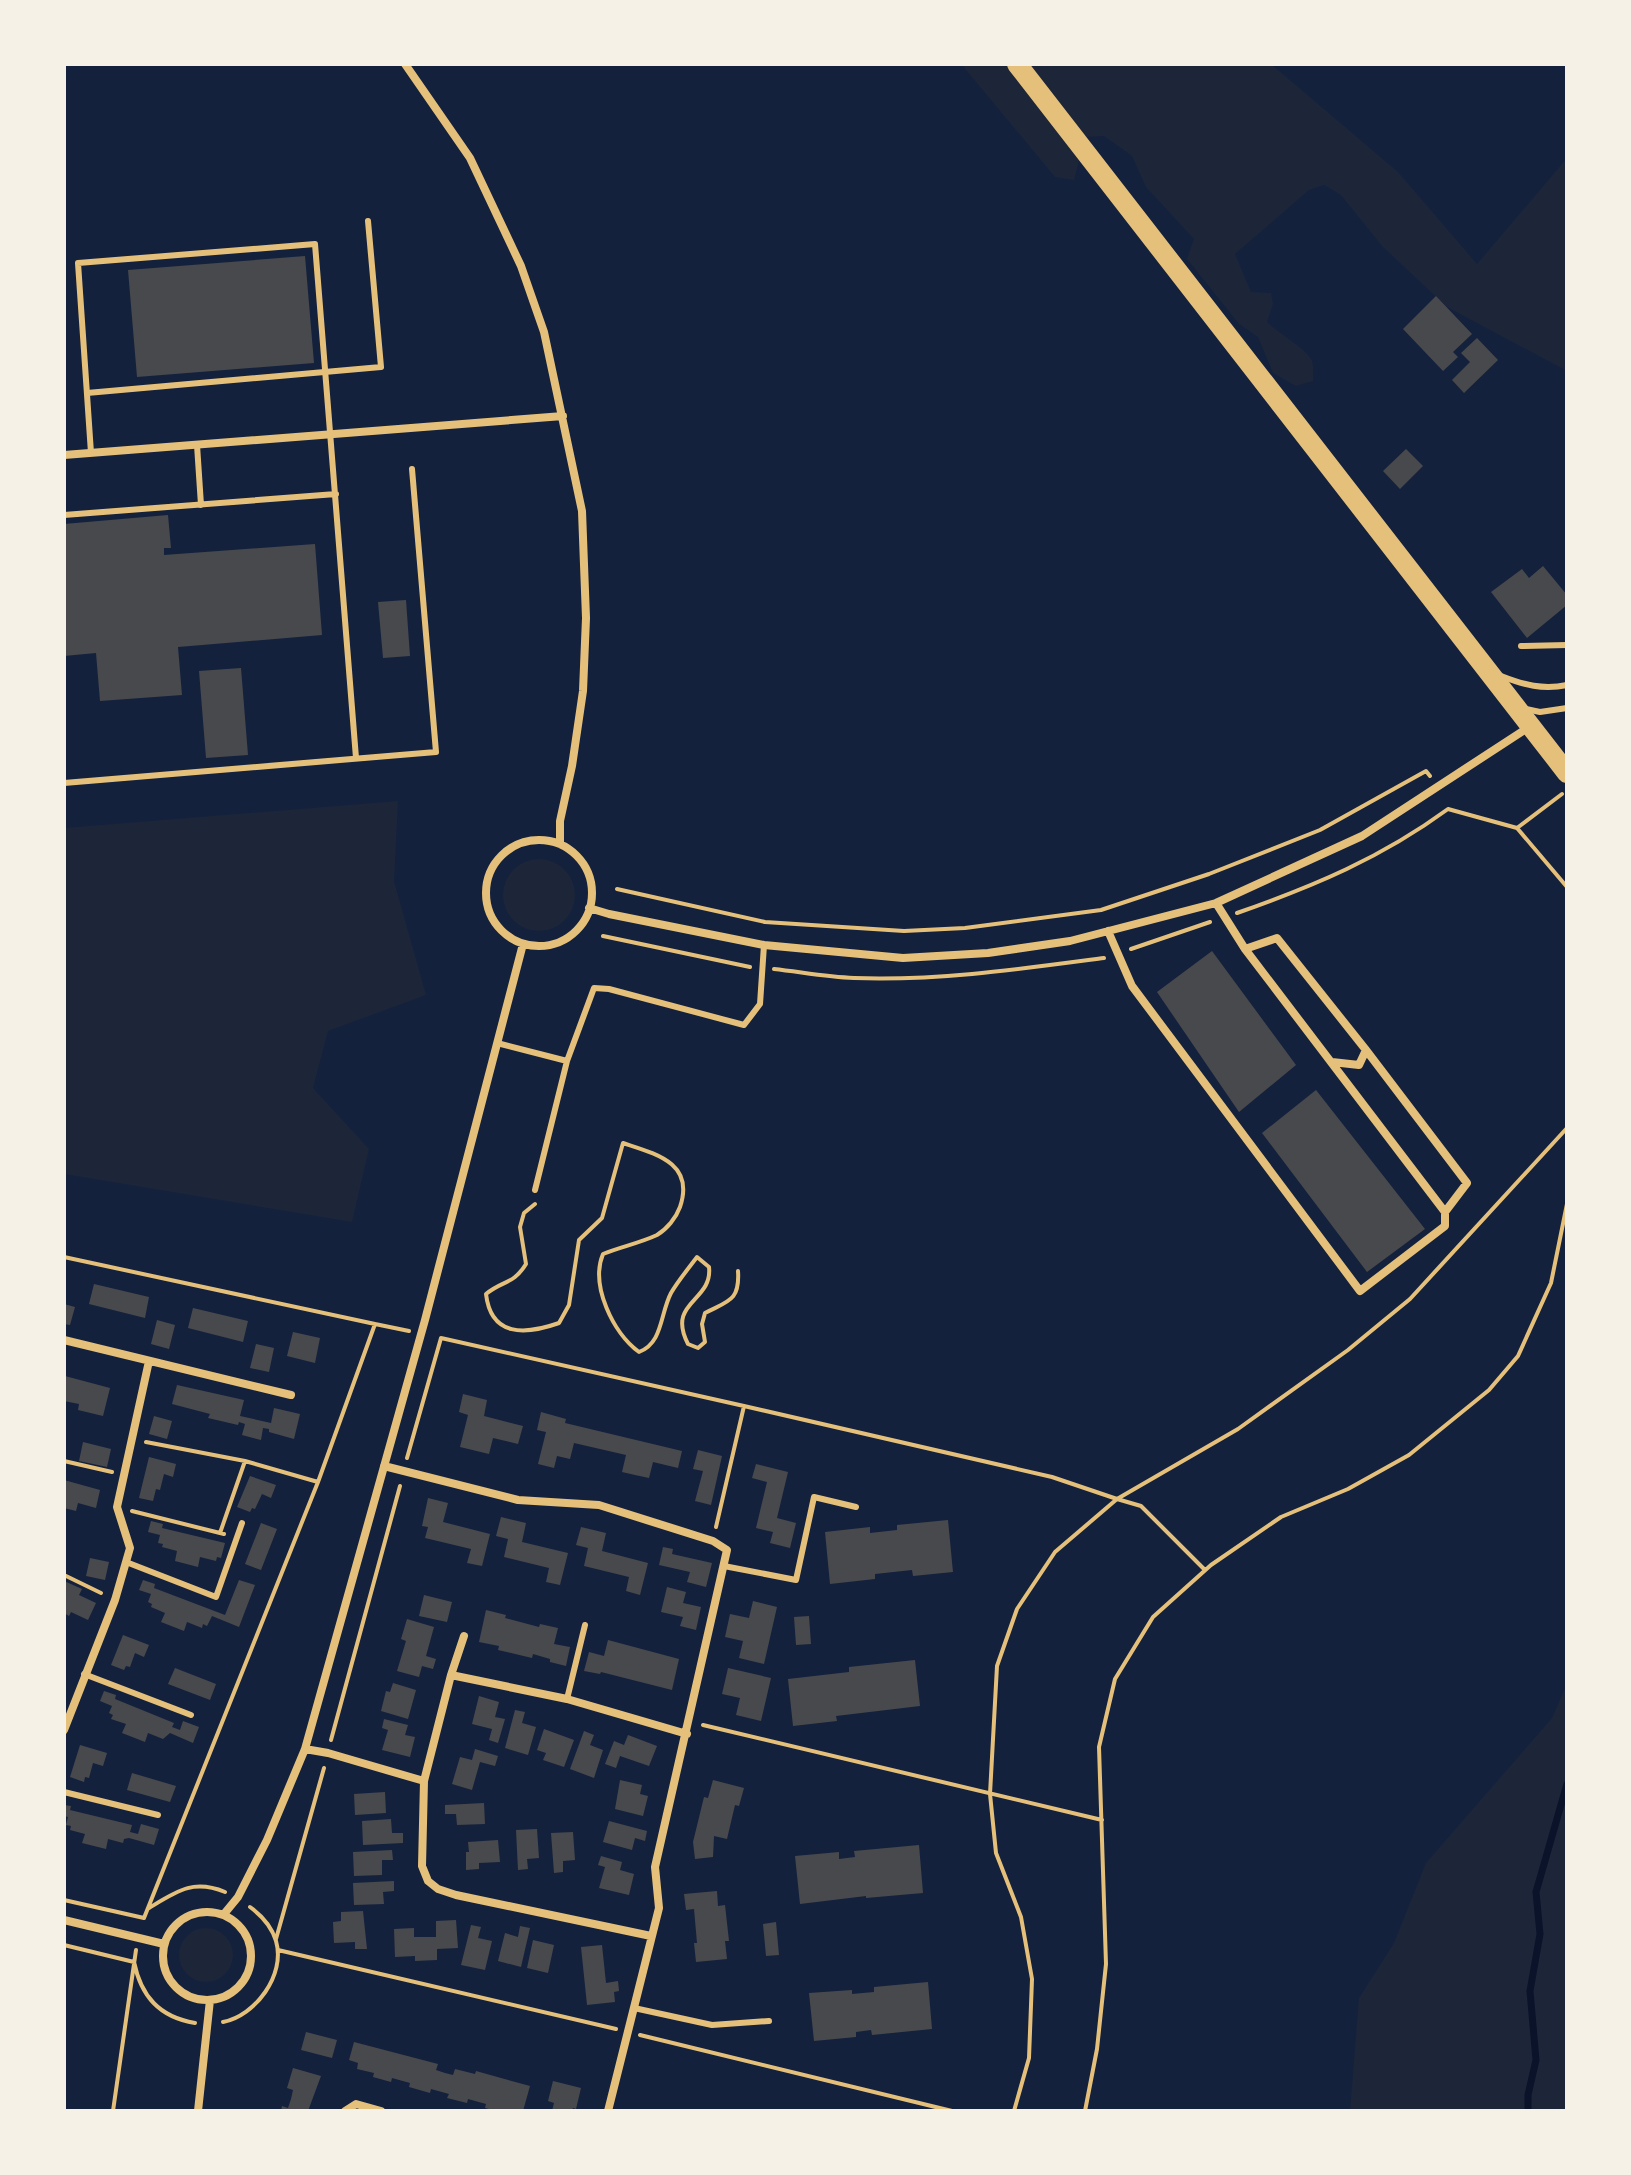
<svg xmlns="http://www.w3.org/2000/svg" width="1631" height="2175" viewBox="0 0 1631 2175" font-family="Arial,sans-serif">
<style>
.green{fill:#1d2539}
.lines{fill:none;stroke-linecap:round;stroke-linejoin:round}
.stream{stroke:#0b132b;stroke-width:7}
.building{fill:#48494c}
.path{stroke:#e5c07b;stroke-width:4}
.service{stroke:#e5c07b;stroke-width:6}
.minor{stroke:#e5c07b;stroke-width:8}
.primary{stroke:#e5c07b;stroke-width:20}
</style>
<rect width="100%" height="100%" fill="#14213d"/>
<path class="green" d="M961 64H1271L1398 172 1477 264 1567 158V371L1447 307 1382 246 1341 195 1324 185 1309 190 1235 254 1251 292 1271 293 1273 304 1267 322C1278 333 1308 350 1312 361 1314 367 1313 375 1313 381L1296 386 1273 373 1258 337 1239 324 1187 259 1194 239 1146 187 1132 156 1104 136 1085 137 1074 180 1055 177Z
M398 801 394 881 426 995 328 1031 313 1088 369 1149 352 1222 64 1174V828Z
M503 895a36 36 0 1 1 72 0a36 36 0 1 1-72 0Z
M1567 1684V2111H1350L1359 1998 1394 1943 1426 1863 1552 1718Z
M179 1955a27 27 0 1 1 54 0a27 27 0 1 1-54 0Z"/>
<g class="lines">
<path class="stream" d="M1528 2111V2095L1536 2060 1530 1991 1540 1934 1536 1892 1567 1784"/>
</g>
<path class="building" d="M305 256 314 363 137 377 128 270Z
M1436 296 1472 334 1453 352 1458 357 1443 371 1403 329Z
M1477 338 1498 360 1464 393 1452 380 1470 362 1461 353Z
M1406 449 1423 466 1400 489 1383 471Z
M168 515 171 548H164V555L315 544 322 635 178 647 182 695 100 701 96 653 64 656V524Z
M1543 566 1567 595V605L1527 638 1491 592 1522 569 1529 578Z
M406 600 410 656 383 658 378 602Z
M241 668 248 755 206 758 199 671Z
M1212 951 1296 1065 1239 1112 1157 992Z
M1316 1090 1425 1229 1367 1272 1262 1133Z
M94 1284 149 1297 145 1318 89 1304Z
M64 1304 75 1307 70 1325 64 1324Z
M193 1308 248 1321 243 1342 188 1328Z
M157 1320 175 1325 169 1349 151 1344Z
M293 1332 320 1338 315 1363 287 1356Z
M256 1344 274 1348 269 1372 250 1368Z
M65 1376 110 1388 103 1416 78 1410 79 1404 64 1401Z
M177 1385 244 1400 240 1416 271 1423 274 1408 300 1414 294 1439 269 1432V1429L263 1428 261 1440 242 1435 245 1424 239 1422 238 1425 208 1418 210 1414 172 1404Z
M463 1394 487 1400 484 1416 523 1426 518 1444 493 1438 489 1454 460 1447 468 1415 459 1412Z
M541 1412 566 1419 565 1423 682 1451 678 1468 653 1462 649 1478 635 1475 622 1472 626 1455 574 1443 570 1459 557 1456 554 1468 538 1464 546 1432 537 1430Z
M154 1416 172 1421 167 1439 149 1434Z
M83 1442 111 1449 107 1467 79 1461Z
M698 1450 722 1456 711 1505 695 1501 703 1471 693 1469Z
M149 1457 176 1464 173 1477 164 1474 160 1490 156 1489 153 1501 139 1498Z
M756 1464 788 1472 777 1518 796 1523 790 1548 770 1543 773 1532 756 1528 767 1482 752 1478Z
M250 1476 276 1485 271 1498 262 1494 255 1509 252 1508 250 1512 237 1507Z
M64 1480 100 1490 96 1508 78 1503 76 1511 64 1508Z
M428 1498 448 1503 443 1522 490 1534 482 1566 467 1563 471 1549 425 1538 428 1527 422 1526Z
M501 1517 526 1523 522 1542 568 1553 560 1585 546 1582 549 1568 504 1557 508 1539 496 1536Z
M948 1520 953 1572 913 1576 912 1570 875 1574V1579L830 1584 825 1532 870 1527V1533L897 1530V1525Z
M151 1521 163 1524 162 1528 225 1543 221 1558 217 1557 216 1561 200 1557 198 1567 175 1561 177 1551 162 1547 163 1544 158 1543 160 1535 148 1532Z
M261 1523 277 1529 261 1570 245 1564Z
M581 1527 606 1533 602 1551 648 1563 640 1595 626 1591 629 1577 584 1566 588 1548 576 1545Z
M663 1547 673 1549 672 1554 712 1563 706 1587 687 1582 690 1572 659 1565Z
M90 1558 109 1562 105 1580 86 1576Z
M143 1580 155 1584 154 1588 225 1615 239 1580 255 1585 239 1627 212 1616 207 1626 203 1624 202 1628 187 1622 184 1631 161 1622 165 1613 151 1607 152 1604 148 1602 151 1594 139 1590Z
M64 1581 82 1589 79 1595 96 1603 88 1620 71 1612 69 1616 64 1613Z
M667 1587 686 1592 683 1603 701 1607 696 1630 680 1626 683 1617 661 1612Z
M424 1595 452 1602 447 1622 419 1616Z
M753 1601 777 1607 764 1664 739 1658 743 1641 725 1637 730 1614 749 1618Z
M486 1610 506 1615 505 1618 539 1627 540 1624 558 1628 554 1644 570 1647 566 1666 550 1662V1659L533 1654 532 1658 498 1650 499 1646 479 1642Z
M809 1616 811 1644 796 1645 794 1617Z
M407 1619 434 1627 426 1656 436 1659 433 1669 422 1666 419 1677 397 1671 406 1641 401 1639Z
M123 1635 149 1645 144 1657 135 1653 130 1667 126 1666 124 1670 111 1665Z
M608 1640 679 1659 672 1690 601 1672 600 1674 584 1671 589 1652 604 1656Z
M915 1660 920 1706 836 1716 837 1721 793 1726 788 1679 849 1672V1667Z
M175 1668 216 1684 210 1700 168 1684Z
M728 1668 771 1678 761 1721 736 1715 740 1698 722 1694Z
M393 1683 416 1690 408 1719 381 1711 386 1691 390 1692Z
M104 1691 116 1695 115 1699 174 1723 172 1727 180 1730 183 1721 199 1727 193 1743 170 1733 163 1739 148 1733 145 1742 122 1733 126 1724 111 1719 113 1715 109 1713 112 1706 100 1701Z
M479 1696 499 1702 495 1717 505 1719 498 1743 489 1740 492 1729 472 1724Z
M515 1710 525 1712 522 1723 536 1727 528 1755 505 1748Z
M384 1719 408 1725 405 1735 415 1737 410 1757 382 1750 388 1730 382 1728Z
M544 1729 574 1740 564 1767 543 1760 546 1753 537 1750Z
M584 1731 594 1735 590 1745 603 1750 594 1778 570 1769Z
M628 1735 657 1746 649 1766 620 1756 616 1768 605 1764 614 1741 624 1745Z
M80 1745 107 1753 103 1766 93 1763 89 1778 85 1777 84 1782 70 1777Z
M475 1749 498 1756 495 1766 480 1762 472 1790 452 1784 460 1757 472 1760Z
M132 1773 176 1786 170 1802 127 1790Z
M620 1780 642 1785 640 1794 648 1796 643 1816 615 1809Z
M713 1780 744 1788 739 1806 735 1805 727 1839 714 1836 713 1857 695 1859 693 1842 704 1797 708 1798Z
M385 1792 386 1813 355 1815 354 1794Z
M484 1803 485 1824 457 1825 456 1814H445V1805Z
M64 1805 71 1806 70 1810 132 1825 130 1832 138 1834 141 1824 159 1829 154 1845 129 1838 124 1839 123 1843 108 1839 106 1849 82 1843 85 1834 70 1830 71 1826 66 1825 68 1817 64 1816Z
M391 1819 392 1833H403V1843L363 1845 362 1821Z
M609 1821 647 1831 645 1841 635 1838 632 1850 603 1842Z
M537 1829 539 1858 527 1859 528 1869 518 1870 516 1830Z
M573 1832 575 1860 563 1861V1872L554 1873 551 1833Z
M498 1840 500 1862 479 1863V1869L466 1870V1852H469L468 1842Z
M919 1845 923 1893 866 1898V1896L800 1904 795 1856 839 1852V1859L855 1857 854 1851Z
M392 1850 393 1860H382V1875L354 1876 353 1852Z
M601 1856 622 1862 620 1870 634 1874 629 1895 599 1888 605 1867 598 1865Z
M394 1881V1891L383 1892 384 1904 354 1905 353 1883Z
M717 1891 718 1906 725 1905 729 1941H725L727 1959 696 1962 694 1943H697L694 1909 686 1910 684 1894Z
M363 1911 367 1949H355V1942L334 1943 333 1922 341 1921V1912Z
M456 1920 458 1948 437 1949V1960L415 1961V1956L395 1957 394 1929 414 1928V1937H436V1921Z
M776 1922 779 1955 766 1956 763 1924Z
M471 1925 481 1927 478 1938 492 1941 485 1970 461 1965Z
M520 1926 530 1928 521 1967 498 1961 505 1933 518 1937Z
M533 1940 554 1945 548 1973 527 1968Z
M602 1945 606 1983 618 1981 619 1991 614 1992 615 2002 587 2005 581 1947Z
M928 1982 932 2029 872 2035 871 2030 856 2032V2037L814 2041 809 1993 852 1990V1994L874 1992V1987Z
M306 2032 337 2040 332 2058 301 2050Z
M354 2042 438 2064 436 2070 445 2073 453 2075 455 2069 475 2074 476 2071 530 2086 523 2111H497L485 2108 486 2104 468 2099 467 2103 447 2098 449 2094 431 2089 430 2093 409 2087 410 2083 392 2078 391 2082 373 2077 374 2073 357 2069 358 2063 349 2060Z
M293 2068 321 2076 308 2111H281L282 2106 288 2108 291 2099 293 2090 287 2088Z
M553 2081 581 2088 576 2109 573 2108 572 2111H552L554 2103 548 2101Z"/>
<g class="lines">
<path class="path" d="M1562 794 1517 828 1567 887
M617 889 765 922 904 931 965 928 1101 910 1209 874 1320 830 1426 771 1430 776
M1237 913C1314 886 1381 858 1448 809L1517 828
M603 936 750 967
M1131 949 1210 922
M774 969C801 972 827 977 854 978 937 981 1021 969 1104 958
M535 1204 524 1213 520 1227 526 1264C513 1285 503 1280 486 1294 491 1337 525 1335 559 1323L569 1305 579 1240 602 1218 623 1143C656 1154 695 1163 680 1207 676 1218 667 1229 657 1235 640 1243 620 1247 603 1254 590 1285 613 1333 639 1352 663 1343 660 1314 671 1293 678 1281 688 1269 697 1257L709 1267C713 1302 666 1301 688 1344L698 1348 705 1342 702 1324 705 1313C728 1301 740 1301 738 1271
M64 1257 375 1324 318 1482 144 1918
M375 1324 409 1331
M441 1338 744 1406 716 1527
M744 1406 1052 1477 1117 1499 1055 1552 1017 1609 997 1666 990 1794 996 1853 1021 1917 1032 1979 1029 2058 1014 2111
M146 1442 245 1461 318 1482
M407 1458 441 1338
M64 1461 112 1472
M1117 1499 1238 1429 1348 1350 1410 1299 1567 1128
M1117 1499 1141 1506 1205 1570
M132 1511 224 1534
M220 1533 245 1461
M64 1575 101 1593
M703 1725 1102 1820
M331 1740 400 1486
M64 1900 144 1918
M149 1908C177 1891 193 1879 225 1892
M276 1939 324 1768
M64 1945 134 1962C141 1996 159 2017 195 2023
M278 1950 616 2029
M223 2022C255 2016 286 1975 276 1941 272 1927 261 1915 250 1907
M640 2035 952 2111
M113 2111 136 1950
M1085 2111 1097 2049 1106 1964 1099 1747 1115 1679 1153 1617 1211 1565 1281 1517 1348 1489 1409 1455 1489 1390 1518 1356 1551 1283 1567 1204"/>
<path class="service" d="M87 393 381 367 368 221
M197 445 201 505
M91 453 78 263 315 244 356 758
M64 515 336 494
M1521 646 1567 645
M1501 676C1524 685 1543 690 1567 685
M1526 709 1540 712 1567 708
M64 783 436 752 412 469
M497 1043 567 1061
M535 1190 567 1061 594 988 609 989 744 1025 760 1004 764 945
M126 1562 216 1597 242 1523
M724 1566 796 1580 814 1497 856 1507
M84 1674 191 1715
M567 1699 585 1625
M64 1792 158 1815
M634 2008 712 2025 769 2021"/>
<path class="minor" d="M405 64 470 158 521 266 544 332 582 511 586 618 583 691 572 766 560 821V844
M64 455 563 416
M486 893a53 53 0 1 1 106 0a53 53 0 1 1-106 0Z
M1216 903 1245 949 1445 1212 1467 1183 1366 1050 1277 938 1245 949
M589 908 609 914 764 945 903 958 988 953 1070 941 1216 903 1362 836 1529 727
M1108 931 1132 986 1360 1291 1445 1226V1212
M1332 1062 1359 1065 1366 1050
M64 1340 291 1395
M384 1466 518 1500 599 1505 713 1541 727 1550 655 1867 659 1908 608 2111
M451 1675 464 1636
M64 1730 115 1600 130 1548 117 1507 149 1361
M305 1749 328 1753 424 1781
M163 1956a44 44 0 1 1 88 0a44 44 0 1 1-88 0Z
M224 1914 238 1897 267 1840 305 1749 425 1320 523 944
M64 1920 164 1944
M651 1936 456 1895 438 1889 428 1881 422 1866 424 1781 451 1675 567 1699 687 1734
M198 2111 210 2000
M345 2111 356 2104 381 2111"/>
<path class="primary" d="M1017 64 1567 773"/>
</g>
<rect width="1631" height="2175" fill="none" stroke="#f6f1e7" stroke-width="132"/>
</svg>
